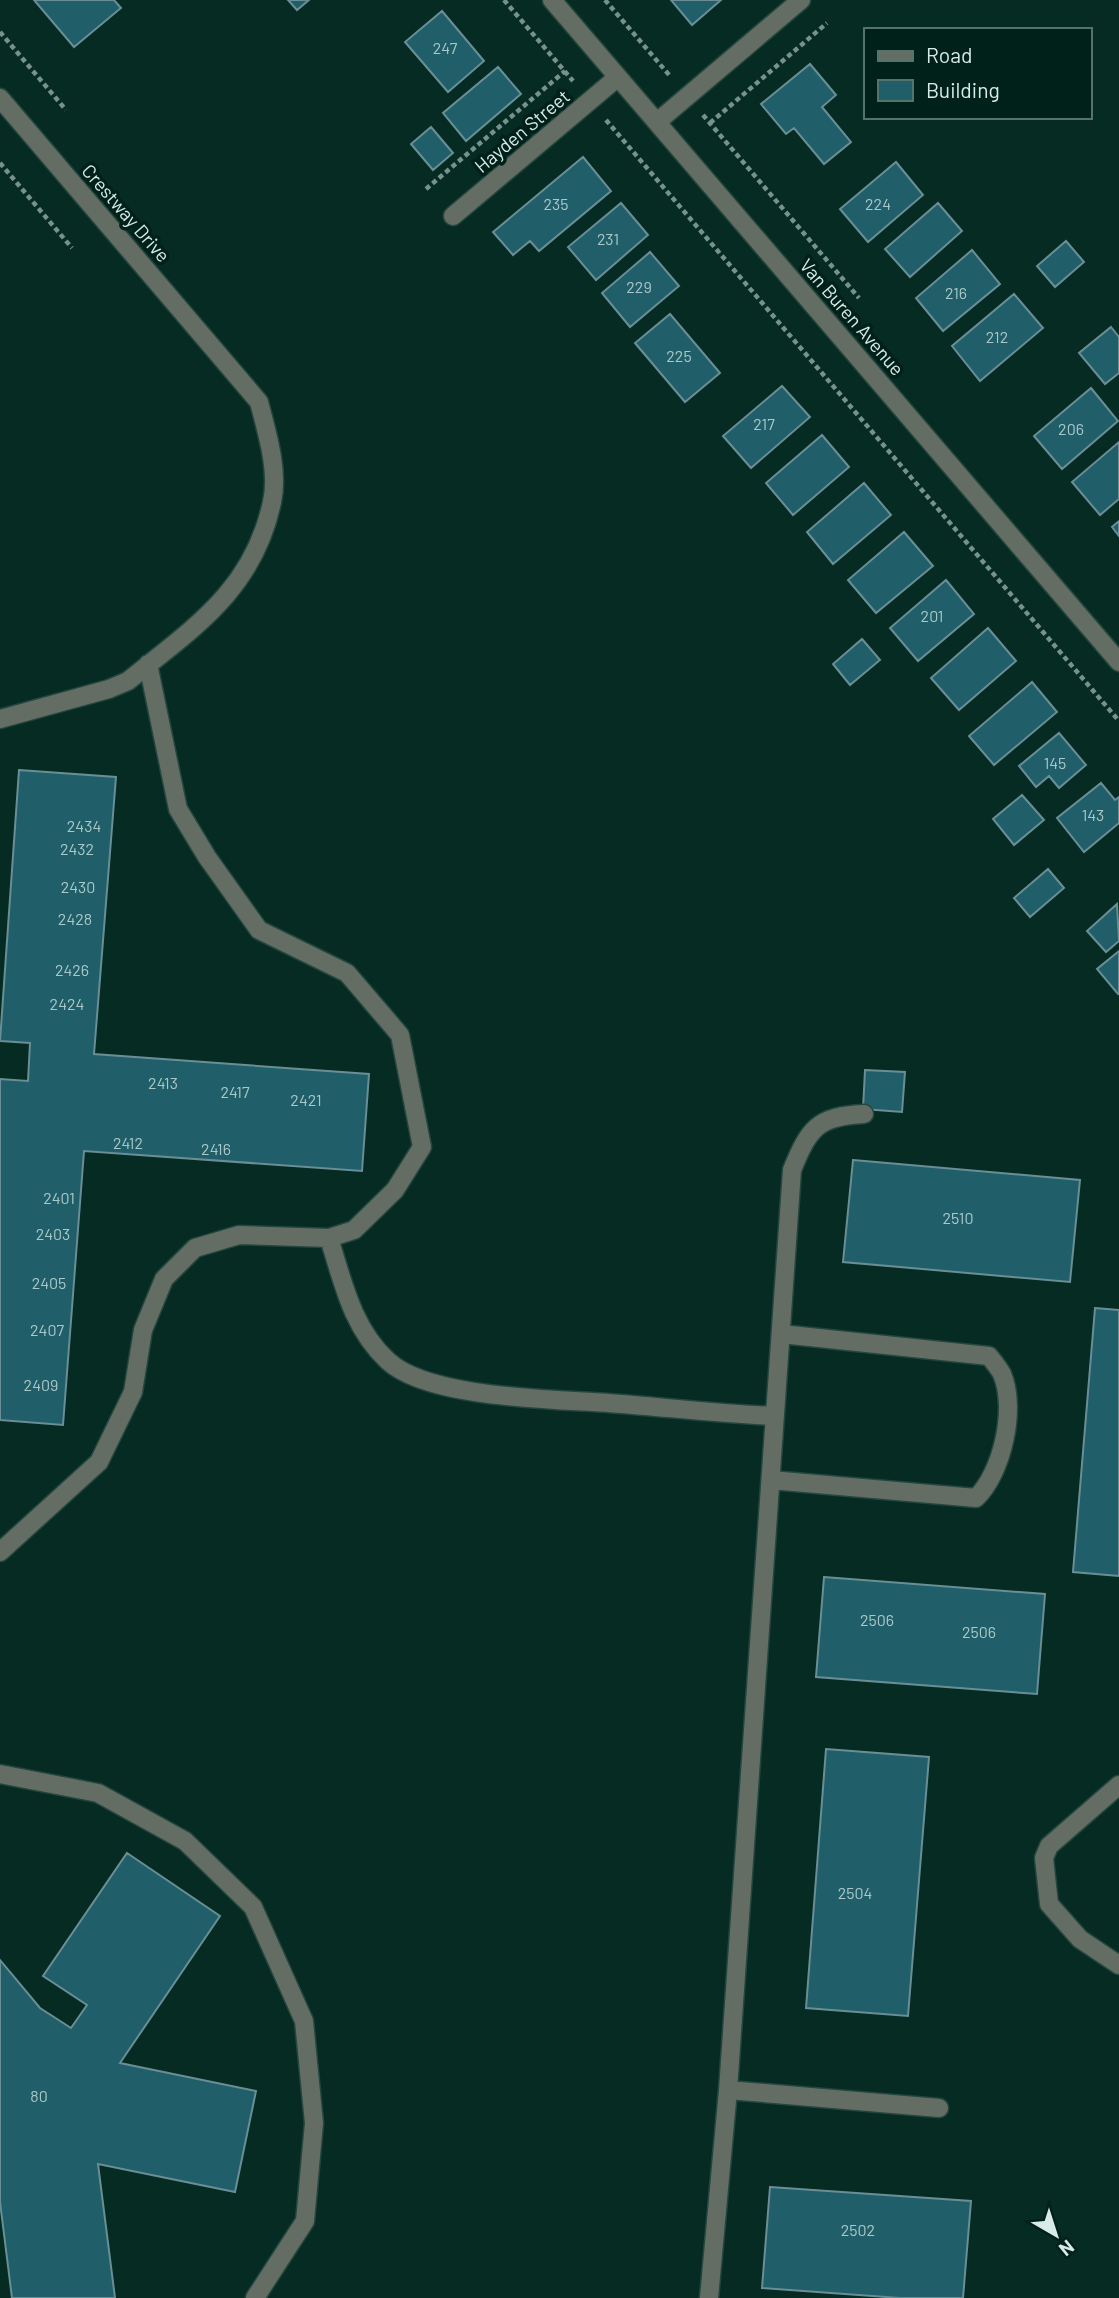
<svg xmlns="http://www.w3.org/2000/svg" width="1119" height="2298" viewBox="0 0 1119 2298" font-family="Barlow,sans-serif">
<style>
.building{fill:#205f69;stroke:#698e95;stroke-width:2}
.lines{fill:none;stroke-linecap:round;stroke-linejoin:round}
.minor-casing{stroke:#23463e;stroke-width:21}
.path{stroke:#77928c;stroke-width:4.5;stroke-dasharray:5 3.5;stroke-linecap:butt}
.minor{stroke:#646d63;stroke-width:18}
.labels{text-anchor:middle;stroke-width:7;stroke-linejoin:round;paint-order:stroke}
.number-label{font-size:16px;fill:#aac8c7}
.street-label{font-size:19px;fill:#d8ebe6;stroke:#00211a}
</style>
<rect width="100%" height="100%" fill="#062b23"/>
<path class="building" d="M34 0H114L121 8 74 47Z
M288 0H309L297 10Z
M671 0H721L692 25Z
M442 11 484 61 448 92 405 42Z
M810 64 836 95 822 107 851 142 824 164 794 128 786 134 761 104Z
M498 67 521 94 466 141 443 113Z
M431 127 453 153 433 170 411 144Z
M583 157 611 191 539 251 530 241 513 255 493 232Z
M896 162 923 195 868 242 840 209Z
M621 203 648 235 596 280 568 247Z
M938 203 962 231 910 277 885 249Z
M1066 241 1084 262 1055 287 1037 266Z
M972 250 1000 284 943 331 916 298Z
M650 252 679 286 630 327 602 293Z
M1014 294 1043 328 980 381 952 346Z
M670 314 720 373 685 402 635 343Z
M1111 327 1119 337V373L1105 384 1079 353Z
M782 386 810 417 751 468 723 436Z
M1091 388 1118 421 1062 469 1034 436Z
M822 435 849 467 793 515 766 483Z
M1119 442V499L1100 515 1072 482Z
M864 483 891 515 833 564 807 532Z
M1119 521V536L1112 527Z
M904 532 933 566 876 613 848 580Z
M946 580 974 614 918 661 890 628Z
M988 628 1016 661 959 710 931 678Z
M862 639 880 660 850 685 833 664Z
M1032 682 1057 712 994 765 969 736Z
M1059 733 1086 765 1059 788 1049 776 1036 787 1019 766Z
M19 770 116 777 94 1054 369 1074 362 1171 84 1151 63 1425 0 1420V1079L28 1081 30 1043 0 1041Z
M1101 783 1115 800 1119 797V823L1084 852 1057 818Z
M1022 795 1044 820 1014 845 993 819Z
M1048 869 1064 888 1030 917 1014 898Z
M1117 904 1119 941 1106 952 1087 931Z
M1119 951V993L1118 994 1097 969Z
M865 1070 905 1072 902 1112 863 1109Z
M853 1160 1080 1180 1070 1282 843 1262Z
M1095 1308 1119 1310V1576L1073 1572Z
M824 1577 1045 1594 1037 1694 816 1677Z
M826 1749 929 1757 908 2016 806 2008Z
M127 1853 220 1916 120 2063 256 2091 235 2192 98 2164 115 2298H12L0 2202V1960L40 2008 71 2028 87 2005 43 1976Z
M770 2187 971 2201 963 2298H900L762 2288Z"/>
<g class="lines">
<defs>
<path id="minor" d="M552 0 1119 662
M0 98 259 402C267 433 279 471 272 502 253 591 193 628 128 681L109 689 0 719
M657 122 801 0
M453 216 618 77
M329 1238C343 1282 352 1328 388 1361 430 1400 563 1399 621 1404 672 1408 724 1414 775 1416
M771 1480 976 1498C1002 1473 1017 1409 1002 1374 999 1368 993 1361 989 1356L781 1334
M0 1552 99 1462 133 1392 143 1330 164 1279 195 1248 239 1235 329 1238 354 1230 395 1190 422 1147 400 1035 347 973 259 930 207 857 178 809 148 664
M0 1774 98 1793 185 1841 253 1907 304 2021 314 2123 305 2221 255 2298
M1119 1785 1049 1846 1044 1858 1049 1904 1080 1939 1119 1965
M728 2090 939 2108
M709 2298 728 2090 792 1170C809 1128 818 1116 864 1114"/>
</defs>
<use href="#minor" class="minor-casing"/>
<path class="path" d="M504 0 573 81
M605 0 670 76
M0 32 66 110
M703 115 859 298
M606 120 1119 721
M710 123 827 23
M0 163 72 248
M426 189 565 71"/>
<use href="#minor" class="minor"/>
</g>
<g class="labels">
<g class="number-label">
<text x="445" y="54">247</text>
<text x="556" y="210">235</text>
<text x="878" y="210">224</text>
<text x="608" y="245">231</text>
<text x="639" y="293">229</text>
<text x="956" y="299">216</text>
<text x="997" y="343">212</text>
<text x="679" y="362">225</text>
<text x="764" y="430">217</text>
<text x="1071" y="435">206</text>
<text x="932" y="622">201</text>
<text x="1055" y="769">145</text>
<text x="1093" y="821">143</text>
<text x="84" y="832">2434</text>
<text x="77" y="855">2432</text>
<text x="78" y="893">2430</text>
<text x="75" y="925">2428</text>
<text x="72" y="976">2426</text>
<text x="67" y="1010">2424</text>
<text x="163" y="1089">2413</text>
<text x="235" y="1098">2417</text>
<text x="306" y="1106">2421</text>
<text x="128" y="1149">2412</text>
<text x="216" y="1155">2416</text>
<text x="59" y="1204">2401</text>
<text x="958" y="1224">2510</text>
<text x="53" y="1240">2403</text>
<text x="49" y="1289">2405</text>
<text x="47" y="1336">2407</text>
<text x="41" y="1391">2409</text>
<text x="877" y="1626">2506</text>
<text x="979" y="1638">2506</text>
<text x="855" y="1899">2504</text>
<text x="39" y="2102">80</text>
<text x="858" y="2236">2502</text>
</g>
<g class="street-label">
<text transform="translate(522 131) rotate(-40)" y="7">Hayden Street</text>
<text transform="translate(126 213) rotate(49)" y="7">Crestway Drive</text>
<text transform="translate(852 317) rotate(49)" y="7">Van Buren Avenue</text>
</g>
</g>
<rect x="864" y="28" width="228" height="91" fill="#00211a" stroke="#56726c" stroke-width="2"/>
<rect x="878" y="51" width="35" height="10" fill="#646d63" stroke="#56726c" stroke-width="2"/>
<text x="926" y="63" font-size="21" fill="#d8ebe6">Road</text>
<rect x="878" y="80" width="35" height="21" fill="#205f69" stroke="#56726c" stroke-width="2"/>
<text x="926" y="98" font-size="21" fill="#d8ebe6">Building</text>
<g transform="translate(1056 2235) rotate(141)" stroke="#00211a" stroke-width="5" paint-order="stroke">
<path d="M0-5L12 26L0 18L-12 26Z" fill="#d8ebe6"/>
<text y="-10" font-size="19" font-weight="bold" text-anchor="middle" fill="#d8ebe6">N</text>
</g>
</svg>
